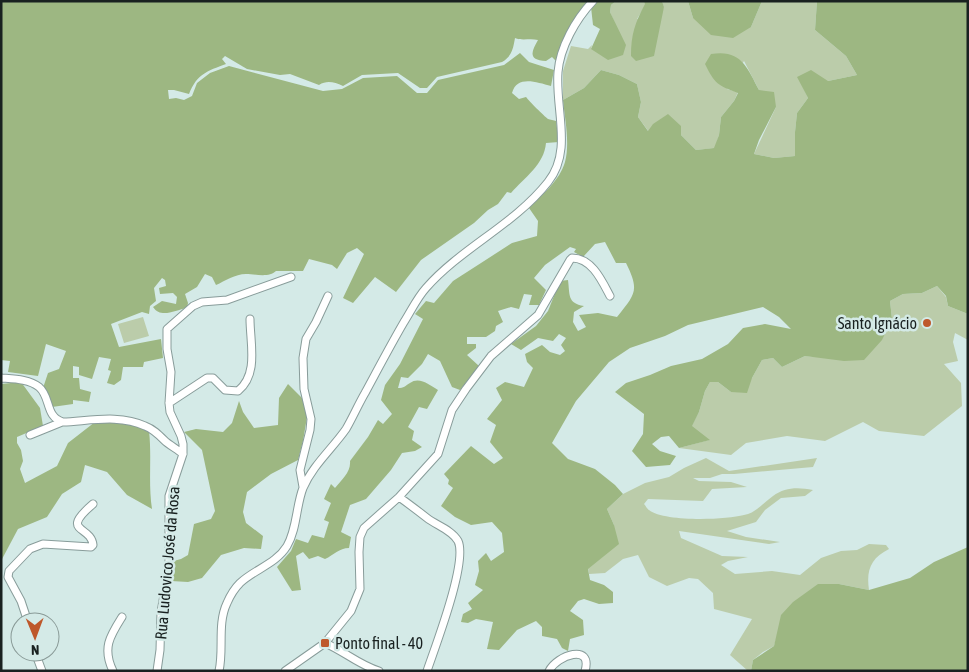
<svg xmlns="http://www.w3.org/2000/svg" width="969" height="672" viewBox="0 0 969 672" font-family="'Asap Condensed',sans-serif">
<style>
.green{fill:#bca}
.forest{fill:#9db782}
.lines{fill:none;stroke-linecap:round;stroke-linejoin:round}
.minor-casing{stroke:#889c9a;stroke-width:9}
.minor{stroke:#fff;stroke-width:7}
.poi-dot{fill:#be582b;stroke:#d4eae7;stroke-width:2}
.labels{text-anchor:middle;stroke-width:5;stroke-linejoin:round;paint-order:stroke}
.poi-label{font-size:16px;fill:#192120;stroke:#d4eae7;text-anchor:end}
.street-label{font-size:16px;fill:#192120;stroke:#d4eae7}
</style>
<rect width="100%" height="100%" fill="#d4eae7"/>
<path class="green" d="M616 1H644L646 4 637 19 664 8 662 1H688L693 18 751 27 762 1H817L815 30 846 56 857 75 828 81 798 77 808 98 797 113 795 132V156L774 158 754 154 776 107 759 90 744 61 727 89 738 92 734 101 721 117 719 135 715 148 696 150 681 135 649 132 638 117 641 102 637 84 619 75 601 70 584 88 563 100V71L571 46 588 49 592 45 591 49 616 26 610 12 611 5Z
M937 286 946 297 948 306 968 314V340L955 333 953 342 958 361 944 364 961 383 962 406 924 436 879 431 863 422 825 441 787 436 746 443 731 455 679 448 709 440 691 427 699 412 705 391 710 382H718L731 392 752 378 762 360 773 358 782 367 805 356 818 357 892 319 890 301 903 294 922 293Z
M143 317 149 336 124 343 118 324Z
M706 458 729 471 817 458 813 467 734 474H722L710 478H693L699 481 731 482 747 487 712 489 703 501 648 499 644 504C645 505 648 510 649 510 664 522 725 520 744 515 756 513 763 503 773 496 785 487 798 487 813 490L805 496 781 498 765 510 756 522 727 531 746 537 780 542 769 544 679 531 681 538 722 556 748 557 728 561 721 565 735 574 772 571 800 575 821 558 841 551 857 550 869 544 886 545 889 549C871 558 866 570 869 590L839 584 778 633 774 646 763 652 753 660 751 671H748L730 655 752 619 714 609 713 593 698 579 689 578 667 586 649 577 638 555 623 559 605 573 589 574 588 568 602 557 614 525 607 509 623 494 645 483 669 477 684 468Z"/>
<path class="forest" d="M1 1H587L557 62 552 57 546 61C528 60 531 52 538 40 530 38 522 41 515 38 513 49 512 56 502 62L437 77 427 88H420L398 73 362 75 343 86C334 82 327 80 319 85L290 74 280 75 247 69 225 56 222 59 226 64C207 71 197 74 189 94L174 90H168L169 99 176 98 184 100 192 96 197 83 210 73 229 66 323 91 342 89 363 78 397 76 417 93H427L438 80 504 65 520 53 529 62 554 70 551 86C536 82 517 75 512 93L519 99 526 97C529 101 544 116 548 119 550 120 554 120 556 121L559 142 546 143C544 165 525 177 511 193L507 192 498 204 488 210 474 223 421 260 396 292 375 277 353 303 343 298 364 254 357 248 347 253 337 269 332 265 309 259 303 271H276C269 278 255 274 246 274 235 274 225 281 216 285L212 277 205 274 197 287 185 294 188 303 187 308C175 310 161 319 153 307L162 301 176 304 177 297 173 293 160 294 159 288 166 286 165 280 162 278 154 288 156 301 150 306 149 314 142 312 111 324 119 347 161 339 163 358 144 362 143 367H123L121 380 114 385 107 383 111 371 108 370 111 359 99 357 92 379 79 375V367L73 366V378H79L80 389 91 392 89 402 73 400V404L52 407 43 388 48 373 59 369 66 351 46 344 38 376 8 372 10 361 1 360Z
M597 1H616L611 5 610 12 626 45 623 55 608 60 591 49 600 29 593 25 591 7Z
M644 1H662L664 7 654 56 636 61 631 56C631 34 635 23 645 4Z
M688 1H762L751 27 733 38 711 35 693 18Z
M817 1H968V314L948 306 946 296 937 286 922 293 903 294 890 301 892 319 882 340 864 360 844 361 805 356 782 367 773 358 762 360 752 378 747 393 731 392 718 382H710L705 391 699 412 692 426 710 440 679 448 669 436 661 437 652 444 660 451 676 456 670 465 646 467 632 451 643 434 644 414 615 392 626 383 650 375 671 366 702 359 728 344 743 328 765 324 791 329 779 317 763 307 688 325 665 336 630 348 609 362 576 401 552 443 568 459 595 469 615 485 623 494 607 509 614 525 619 544 588 569 590 580 604 585 613 592V603L599 604 584 599 578 601 570 611 583 620 584 635 570 639 568 651 562 648 557 639 542 636V627L536 621 517 630 499 650 487 649 493 622 476 619 468 623 461 622 463 614 472 609 468 603 483 590 475 585 479 571 478 561 486 553 491 561 504 552 502 533 492 522 471 525 455 517 441 506 453 488 448 484 449 480 444 474 471 446 494 464 503 458 490 442 496 425 487 419 502 400 496 388 505 382 524 387 533 368 527 362 525 354 542 345 550 352 560 355 565 351 561 345 566 338 559 334 553 341 538 338 521 350 511 344 536 326 548 311 560 281 568 280C570 295 567 303 584 306L574 312 573 322 578 331 586 327 579 315 598 313 617 317C635 294 640 291 626 263H616L605 242 595 244 583 257 574 252 576 249 570 247 545 265 534 278 546 290 539 305H529L532 295 524 294 519 309 511 307 498 311 503 322 496 326 495 331 486 337H467V344H476V348L467 355 479 366 460 390 452 387 440 361 428 354 422 364 408 378 401 377 398 388C404 388 405 386 410 383 419 376 430 385 438 390L427 409 419 407 408 427 414 431 412 440 422 447 415 451 402 453 391 470 366 499 350 505 341 532 351 537 349 548C339 548 334 555 325 559L318 556 309 559 303 552 296 556 301 590 292 591 277 567 291 551 296 539 308 543 312 535 324 538 329 522 324 520 331 503 324 499 331 484 335 488C342 479 351 472 350 461L368 437 378 420 383 424 392 414 381 400 385 385 400 364 423 319 415 314 426 301 434 303 453 281 481 263 512 243 537 236 538 221 529 208C542 195 560 180 565 162 570 143 565 120 563 100L584 88 601 70 619 75 637 84 641 102 638 117 648 131 653 124 668 114 681 126V135L696 150 714 148 719 135 721 117 734 101 738 93C717 85 715 84 705 64L711 54C741 49 747 67 759 90L774 92 776 107 759 140 754 154 774 158 795 156V132L797 113 808 98 797 77 811 70 828 81 857 75 846 56 815 30Z
M21 382 40 408 43 426 17 437V443L21 450 23 461 20 469 25 483 57 466 68 443 95 422 126 421 149 431C152 457 148 483 152 509L127 495 107 472 85 465 81 482 62 494 47 517 18 529 1 561V384Z
M288 384 309 405 303 441 298 460 271 474 247 492 243 512 246 523 263 536 261 549 244 548 221 555 202 578 188 582 171 581 170 562 181 559 188 555 194 524 211 519 215 511 202 450 184 432 196 429 223 432 232 423 239 401 243 412 254 428 278 425 279 398Z
M968 547V671H751L753 660 774 646 781 615 793 602 818 584H839L869 590 910 578 934 562Z"/>
<g class="lines">
<defs>
<path id="minor" d="M1 378C14 379 29 379 39 387 51 397 45 417 63 422 89 421 120 414 145 426 153 429 158 434 164 440 169 445 177 449 183 454
M169 403 207 378H213L225 390 238 391C259 374 250 343 250 319
M30 435 62 422
M303 487 300 470 310 430 311 419 304 389 303 358 306 339 316 322 328 296
M399 497C409 504 418 511 427 518 436 525 452 530 458 541 468 562 435 647 427 671
M28 622 21 601 8 577 9 571 30 549 43 544 91 547 93 545C91 525 59 533 93 504
M325 643C344 651 359 665 379 671
M35 652 42 671
M113 671C102 648 110 636 122 617
M157 671 160 650 161 612 169 566V496L183 454V444L181 436 170 412 169 403 171 372 167 349V329L193 306 202 302 227 300 291 277
M219 671C224 649 217 624 227 603 230 596 235 588 240 583 255 569 276 564 287 546 297 529 296 506 303 488 313 465 332 449 346 429 353 417 358 405 365 393 378 369 390 346 404 322 411 311 417 298 426 288 461 248 514 225 548 182 573 151 555 109 558 72 560 47 576 19 593 1
M285 671 325 643 351 611 360 589 359 552 360 537 364 528 399 497 438 454 452 410 466 389 491 356 538 315 570 260 572 258C592 258 602 281 610 296
M549 671C557 655 593 643 585 671"/>
</defs>
<use href="#minor" class="minor-casing"/>
<use href="#minor" class="minor"/>
</g>
<g class="poi-dot">
<circle cx="927" cy="323" r="5"/>
<rect x="320" y="638" width="10" height="10" rx="2.5"/>
</g>
<g class="labels">
<g class="poi-label">
<text x="917" y="329">Santo Ignácio</text>
<text x="335" y="649" text-anchor="start">Ponto final - 40</text>
</g>
<g class="street-label">
<text transform="translate(167 563) rotate(-85)" y="6">Rua Ludovico José da Rosa</text>
</g>
</g>
<rect width="969" height="672" fill="none" stroke="#192120" stroke-width="5"/>
<g transform="translate(35 637) rotate(179)"><circle r="24" fill="#d4eae7" stroke="#899a97"/>
<path d="M0-4L9 19L0 12L-9 19Z" fill="#be582b"/>
<text y="-8" font-size="14" font-weight="bold" text-anchor="middle" fill="#192120">N</text>
</g>
</svg>
